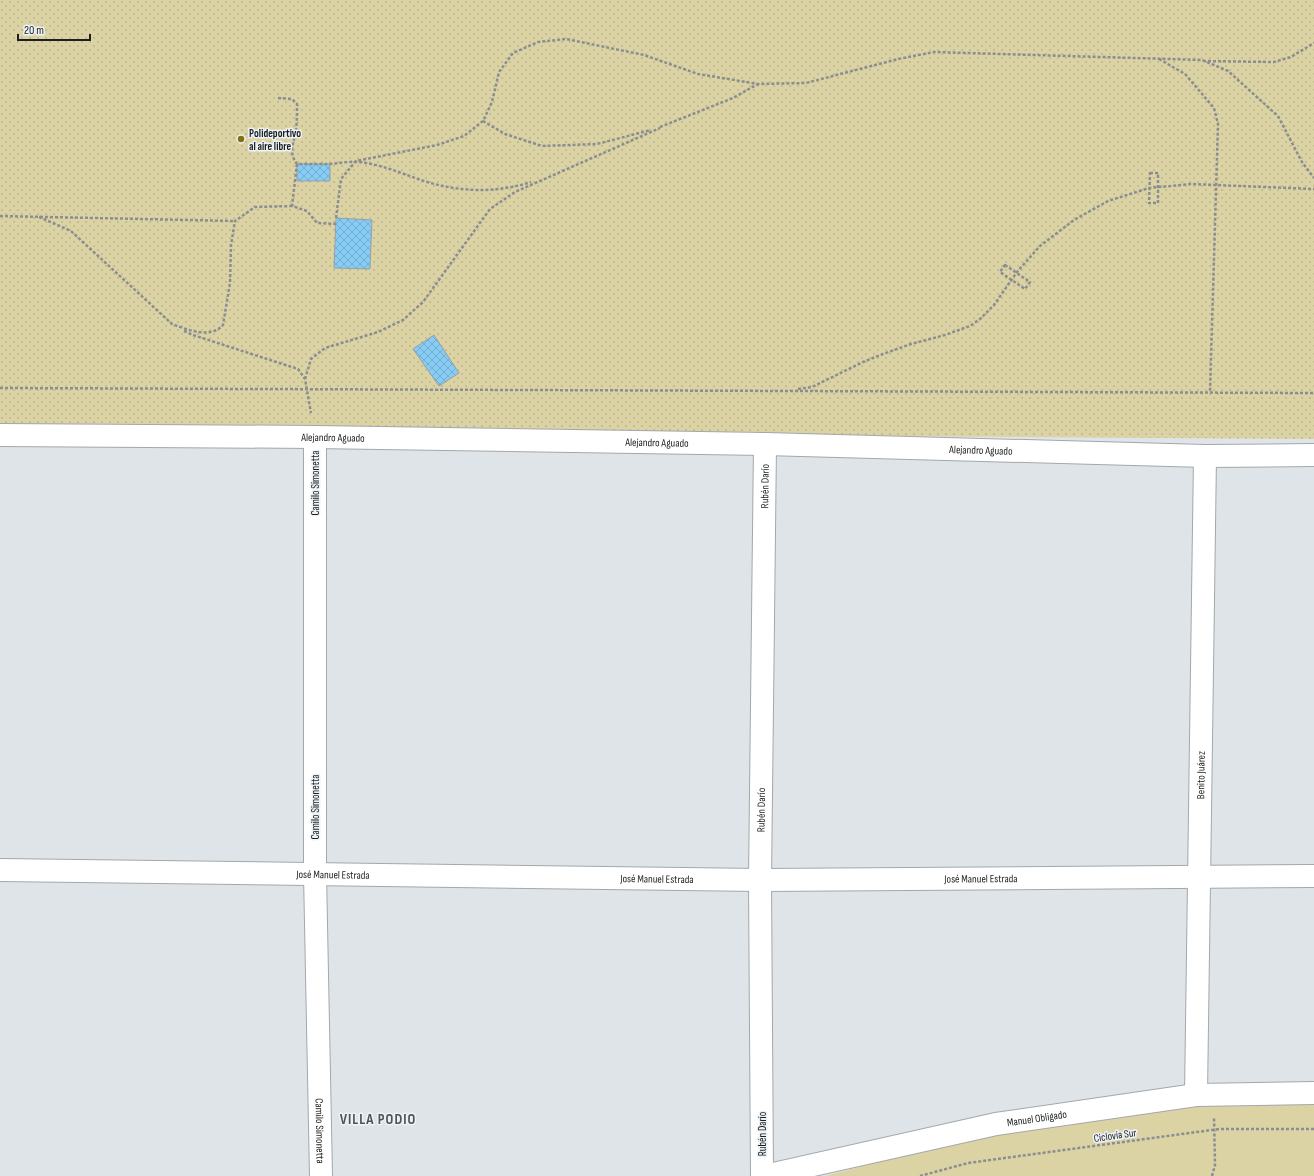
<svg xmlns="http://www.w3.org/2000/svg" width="1314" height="1176" viewBox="0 0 1314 1176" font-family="'Sofia Sans Condensed',sans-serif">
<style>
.grass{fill:#dcd3a4}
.park{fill:url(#park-dots)}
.building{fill:url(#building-cross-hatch);stroke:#9a9fa3}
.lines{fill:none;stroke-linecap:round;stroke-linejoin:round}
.minor-casing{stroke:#a2a8ab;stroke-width:24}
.path{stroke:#8b8e91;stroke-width:2.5;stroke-dasharray:3 2;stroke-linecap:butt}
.minor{stroke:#fff;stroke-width:22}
.poi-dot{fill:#80700f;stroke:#ecf2f5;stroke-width:1.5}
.labels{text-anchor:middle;stroke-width:3;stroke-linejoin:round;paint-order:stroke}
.poi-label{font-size:11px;font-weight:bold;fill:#1c1e1f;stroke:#ecf2f5;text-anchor:start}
.street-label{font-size:11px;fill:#1c1e1f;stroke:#ecf2f5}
.district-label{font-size:15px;font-weight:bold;letter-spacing:1px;fill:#4f5457;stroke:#ecf2f5}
</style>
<defs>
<pattern id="park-dots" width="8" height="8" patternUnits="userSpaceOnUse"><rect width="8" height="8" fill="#dcd3a4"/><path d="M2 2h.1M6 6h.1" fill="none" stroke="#bcb58d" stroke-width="1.8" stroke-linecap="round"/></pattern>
<pattern id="building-cross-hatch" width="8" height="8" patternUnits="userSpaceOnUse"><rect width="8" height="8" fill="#87ccf5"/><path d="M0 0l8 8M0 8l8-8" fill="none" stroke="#74afd2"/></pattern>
</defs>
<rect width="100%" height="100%" fill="#dfe4e8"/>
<path class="grass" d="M1314 1100V1176H825L950 1143 1201 1102Z"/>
<path class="park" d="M0 0H1314V439L0 430Z"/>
<path class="building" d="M297 164H330V181H297Z
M336 218 372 220 370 269 334 268Z
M434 335 459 373 439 386 413 349Z"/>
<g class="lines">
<defs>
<g id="minor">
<path id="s1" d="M0 435 315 437 765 444 1205 456 1314 455"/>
<path id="s2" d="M315 437V873L321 1176"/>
<path id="s3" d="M0 870 760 880 1314 876"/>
<path id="s4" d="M1196 1095 1205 456"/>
<path id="s5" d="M762 1176 760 880 765 444"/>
<path id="s6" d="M764 1176 996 1124 1196 1095 1314 1093"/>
</g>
</defs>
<use href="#minor" class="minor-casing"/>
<path class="path" d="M1159 59 1185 74 1214 108 1218 124 1210 392
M1203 61 1274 62 1291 57 1314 43
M278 98 292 99 297 104C297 113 297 121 296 130 294 142 288 153 297 164 308 164 319 164 330 164 342 163 354 160 366 163 384 166 401 173 418 179 455 192 494 194 531 182
M483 121 505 134 542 146 597 144 651 130
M660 127 733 98 758 84
M297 164 292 206 307 211 317 223 336 224
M1150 173H1158V203H1149Z
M0 216 235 221
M39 217 71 231 172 324C188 330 210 339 223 325L230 283 231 245 235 221 255 207 292 206
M336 218 341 179 356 161 437 145 464 136 483 121 492 102 499 72 513 53 538 42 566 39 644 55 698 74 758 84 806 83 898 59 934 52 1202 60 1228 71 1278 116 1302 162 1314 178
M1005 265 1030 282 1025 289 1000 272Z
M184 331 193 335 298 369 305 379 311 413
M305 379 311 359 325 348 378 332 403 320 423 302 490 209 515 192 660 128
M0 388 1314 393
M798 389 812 387 863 362 883 354 911 344 945 335 970 326 980 319 994 305 1017 272 1040 246 1074 220 1108 201 1149 188 1191 184 1314 189
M920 1176 968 1163 1219 1129H1314
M1212 1176 1215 1165 1214 1117"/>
<use href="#minor" class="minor"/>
</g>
<circle class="poi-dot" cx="241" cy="139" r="4"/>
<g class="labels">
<g class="poi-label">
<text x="249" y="137">Polideportivo<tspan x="249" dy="13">al aire libre</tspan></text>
</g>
<g class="street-label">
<text dy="4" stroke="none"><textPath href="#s1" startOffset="333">Alejandro Aguado</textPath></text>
<text dy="4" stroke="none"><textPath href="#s1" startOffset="657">Alejandro Aguado</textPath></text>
<text dy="4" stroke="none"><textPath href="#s1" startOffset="981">Alejandro Aguado</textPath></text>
<text transform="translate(315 483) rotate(-90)" y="4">Camilo Simonetta</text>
<text dy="4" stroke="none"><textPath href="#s5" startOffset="690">Rubén Darío</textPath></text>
<text dy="4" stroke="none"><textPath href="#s4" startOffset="320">Benito Juárez</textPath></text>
<text transform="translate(315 807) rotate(-90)" y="4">Camilo Simonetta</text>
<text dy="4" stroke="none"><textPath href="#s5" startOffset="366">Rubén Darío</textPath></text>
<text dy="4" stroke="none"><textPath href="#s3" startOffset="333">José Manuel Estrada</textPath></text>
<text dy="4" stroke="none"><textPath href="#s3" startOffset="657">José Manuel Estrada</textPath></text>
<text dy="4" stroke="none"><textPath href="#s3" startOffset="981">José Manuel Estrada</textPath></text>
<text dy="4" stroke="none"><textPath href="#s6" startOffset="279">Manuel Obligado</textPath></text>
<text dy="4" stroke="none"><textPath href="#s2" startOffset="694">Camilo Simonetta</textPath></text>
<text transform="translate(762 1134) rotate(-90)" y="4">Rubén Darío</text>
<text transform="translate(1115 1135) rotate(-8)" y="4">Ciclovía Sur</text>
</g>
<g class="district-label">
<text x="378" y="1124">VILLA PODIO</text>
</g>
</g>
<path d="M18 34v6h72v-6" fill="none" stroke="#1c1e1f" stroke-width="2"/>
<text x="24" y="34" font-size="12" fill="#1c1e1f" stroke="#ecf2f5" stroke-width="3" paint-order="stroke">20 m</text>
</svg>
